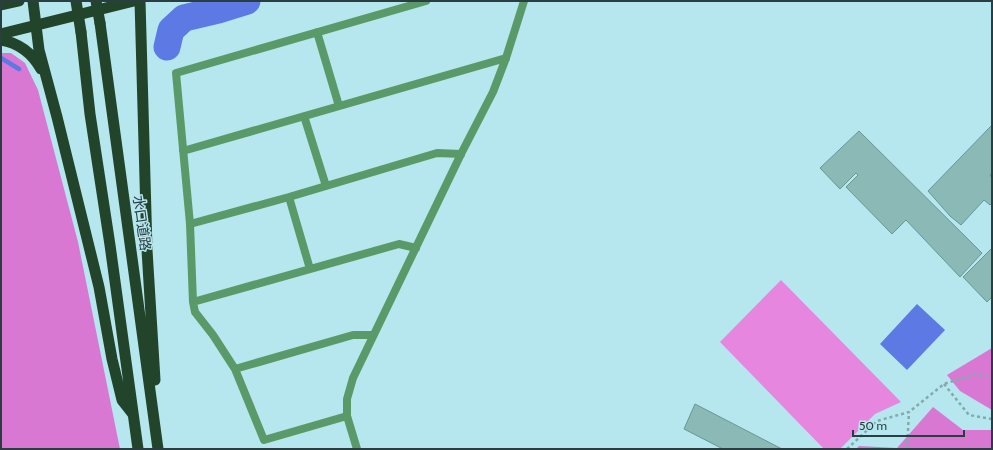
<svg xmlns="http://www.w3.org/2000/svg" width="993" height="450" viewBox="0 0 993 450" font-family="Cabin,'Noto Sans JP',sans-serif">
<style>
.green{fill:#e686df}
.forest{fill:#d978d3}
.water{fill:#5c79e4}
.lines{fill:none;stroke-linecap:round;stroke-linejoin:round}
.stream{stroke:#5c79e4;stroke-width:4.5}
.river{stroke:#5c79e4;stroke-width:27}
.building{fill:#8bbab6;stroke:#699794}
.path{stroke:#83a9af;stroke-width:2.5;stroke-dasharray:3 3;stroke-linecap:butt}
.minor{stroke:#5a9a68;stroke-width:8}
.tertiary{stroke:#5a9a68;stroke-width:8}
.trunk{stroke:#22442a;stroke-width:11}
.trunk-bridge{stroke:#22442a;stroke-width:11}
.labels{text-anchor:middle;stroke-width:3;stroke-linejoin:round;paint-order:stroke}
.street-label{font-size:14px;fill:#2a3e41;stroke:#b6e6ee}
</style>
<rect width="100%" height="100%" fill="#b6e6ee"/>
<path class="green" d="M781 280 901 402 875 414 840 449H824L720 342Z"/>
<path class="forest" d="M1 53H11L25 63 38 90 78 242 120 449H1Z
M992 348V410L960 391 947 375Z
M933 407 963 430H992V449H856L859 446 897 448Z"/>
<path class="water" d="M917 304 945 330 907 370 880 344Z"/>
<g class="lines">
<path class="stream" d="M1 58 19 69"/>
<path class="river" d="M167 47 171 30 184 18 218 10 247 1"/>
</g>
<path class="building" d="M992 125V173L990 175 992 178V203L990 205 984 200 961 225 950 216 928 191Z
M859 131 982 253 960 277 906 220 892 234 846 187 858 175 856 173 840 189 820 168Z
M992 248V297L987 302 963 277Z
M695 404 782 449H723L684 429Z"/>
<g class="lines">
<path class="path" d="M944 384 969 415 992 419
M847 449 877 421 909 412 944 384 975 374 992 378
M907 449 909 412"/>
<path class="minor" d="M317 32 339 106
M304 116 326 186
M183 151 506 58
M289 197 310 269
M190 224 289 197 437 153 461 154
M193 302 399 244 416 248
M235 369 353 335H373
M347 416 264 440 235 369 213 335 195 312 193 302 190 224 176 73 426 1"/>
<path class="tertiary" d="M357 449 347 416V399L353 378 461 154 493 92 506 58 524 1"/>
<path class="trunk" d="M33 1 39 50 57 117 99 287 112 359 122 400 133 414
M140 1 147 250 155 380
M1 5 19 1
M100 23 158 449
M81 32 90 114 110 245 138 449
M1 34 134 1
M1 40C19 43 32 53 41 69"/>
<path class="trunk-bridge" d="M76 1 81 32
M96 1 100 23"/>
</g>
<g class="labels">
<g class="street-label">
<text transform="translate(142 223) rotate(82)" y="5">水口道路</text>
</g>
</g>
<rect width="993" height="450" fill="none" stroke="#2a3e41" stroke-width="4"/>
<path d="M853 430v6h111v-6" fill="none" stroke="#2a3e41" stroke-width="2"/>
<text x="859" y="430" font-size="12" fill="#2a3e41" stroke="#b6e6ee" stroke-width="3" paint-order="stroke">50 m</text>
</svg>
